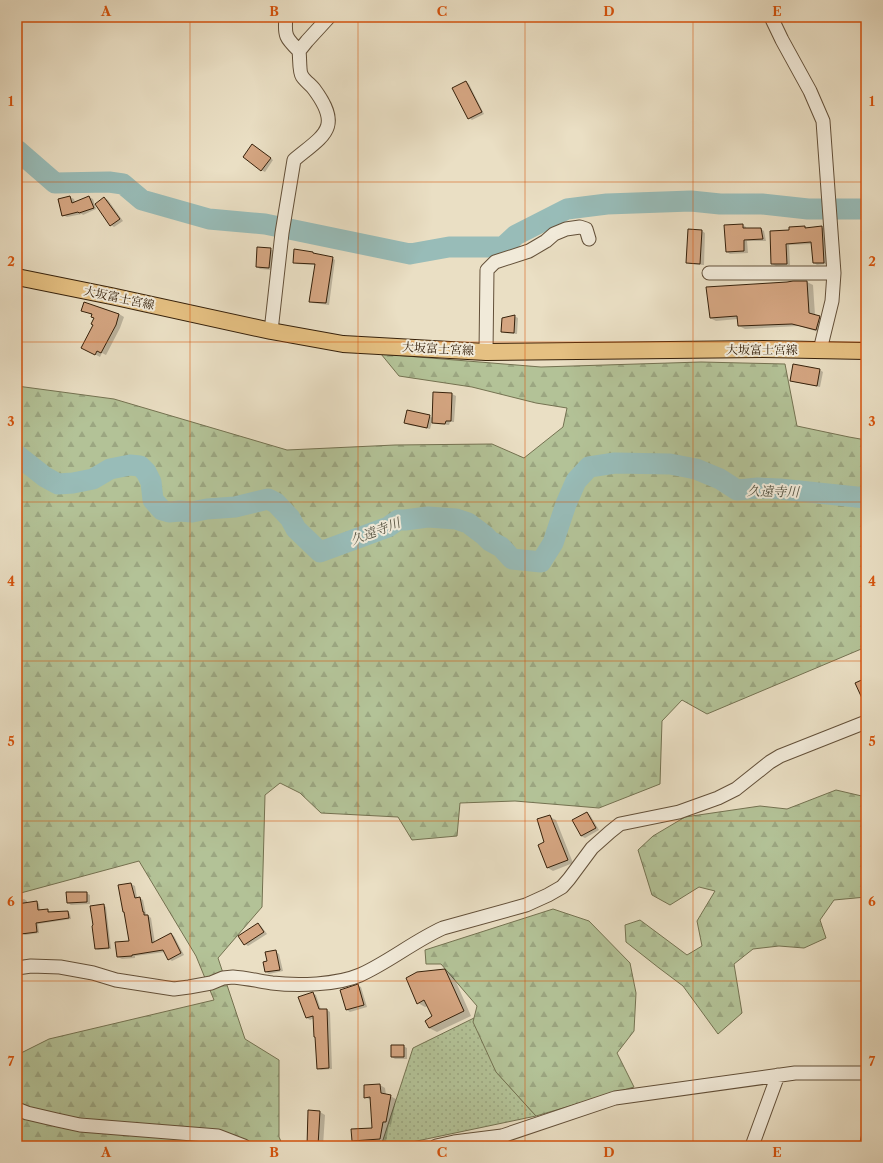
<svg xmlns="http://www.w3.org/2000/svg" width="883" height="1163" viewBox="0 0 883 1163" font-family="'Libre Caslon Text','Noto Serif JP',serif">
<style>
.grass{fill:url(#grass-dots);stroke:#747251}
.forest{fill:url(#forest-firs);stroke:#747251}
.shadow{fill:#0003}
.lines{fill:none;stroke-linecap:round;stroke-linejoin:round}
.river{stroke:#98bcb8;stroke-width:21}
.building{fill:#d4a581;stroke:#36210b}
.minor-casing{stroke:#635039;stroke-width:15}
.major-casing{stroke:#36210b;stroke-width:18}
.minor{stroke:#f1ead9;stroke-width:13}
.major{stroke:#e5c082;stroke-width:16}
.grid{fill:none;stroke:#d6530c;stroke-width:1;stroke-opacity:0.55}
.labels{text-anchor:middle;stroke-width:4;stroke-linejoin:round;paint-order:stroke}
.street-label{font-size:12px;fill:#36210b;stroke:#f1ead9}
.water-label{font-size:13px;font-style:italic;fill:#53503f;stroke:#f1ead9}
.neatline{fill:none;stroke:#d6530c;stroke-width:1.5}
.grid-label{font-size:13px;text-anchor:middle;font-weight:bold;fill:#d6530c}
</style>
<defs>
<pattern id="grass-dots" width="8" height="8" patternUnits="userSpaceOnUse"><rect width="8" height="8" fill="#b3c297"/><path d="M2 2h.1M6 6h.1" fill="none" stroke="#9ba681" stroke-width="1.8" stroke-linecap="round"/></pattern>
<pattern id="forest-firs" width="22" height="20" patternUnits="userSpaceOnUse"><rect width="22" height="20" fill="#b3c297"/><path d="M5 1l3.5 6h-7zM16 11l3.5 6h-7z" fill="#9ba681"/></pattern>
</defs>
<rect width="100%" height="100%" fill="#eadfc4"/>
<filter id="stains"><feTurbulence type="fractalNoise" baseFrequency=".005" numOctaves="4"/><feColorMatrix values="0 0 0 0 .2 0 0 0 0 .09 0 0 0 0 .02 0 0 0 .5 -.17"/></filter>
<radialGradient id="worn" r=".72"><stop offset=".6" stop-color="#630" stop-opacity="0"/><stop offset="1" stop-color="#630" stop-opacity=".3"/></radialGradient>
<path class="grass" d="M474 1018 499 1075 536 1116 393 1146H381L413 1048Z"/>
<path class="forest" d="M381 354 541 367 701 362 785 364 797 426 849 437 866 440V647L707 714 682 700 662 721 660 784 599 808 515 801 460 803 457 836 412 840 398 817 321 813 300 793 280 783 265 795 262 907 218 958 245 1039 279 1060V1137L283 1146H17V1055L49 1039 214 1000 196 956 139 861 17 894V386L114 399 287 450 395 445 492 444 524 458 563 427 567 408 536 403 472 387 399 376Z
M836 790 866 797V897L834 900 820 920 826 938 804 948 779 946 753 949 734 964 742 1013 718 1034 683 986 659 968 626 942 625 925 640 920 687 955 702 946 697 921 715 891 699 887 670 905 652 895 638 850 653 836 685 817 760 806 787 809Z
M553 909 589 921 630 963 636 993 634 1031 617 1053 634 1087 536 1116 496 1072 473 1022 477 1006 441 964H426L425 950Z
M866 1127V1146H859L863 1129Z"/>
<path class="shadow" d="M466 82 469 84 484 114 472 120 469 118Z
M256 147 273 160 265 172 261 170Z
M70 197 74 199 75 203 89 197 93 199 96 209 83 215 82 214 67 217 63 215Z
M104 198 108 200 123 221 114 227 111 225Z
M743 225 746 227V229H761L764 231 766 241H747L748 253 730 254 727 252Z
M805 227 808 229 821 227 825 229 827 264 817 265 814 263 812 244 789 245 790 265 776 266 772 264 790 231Z
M689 230 702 231 705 233 704 265 690 264 687 262Z
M270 249 274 251 272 270 260 269 257 267Z
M332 258 335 260 329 305 313 303 310 301 316 265 297 264 294 262Z
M807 282 813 285 815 315 826 320 822 333 799 326 745 329 739 326 738 319 716 321 710 318Z
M84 304 119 314 124 317 120 328 106 355 102 353 100 357 82 347 94 324 95 319 92 317V315L82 310Z
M514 316 518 318 517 334 505 333 502 331Z
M820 370 823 372 820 387 794 382 791 380Z
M434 393 452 394 456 396 454 422H450L449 425 436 424 432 422 430 429 409 425 405 423 429 416 433 418Z
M587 813 590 815 599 830 585 838 581 836Z
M550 817 556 820 573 863 553 871 548 868 545 843Z
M131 884 135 886 137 898H140L143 900 146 914 151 918 155 943 171 934 174 936 184 955 172 961 169 959 165 952 135 956V958L122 959 118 957 130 942Z
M86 893 90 895V904L71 905 68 903Z
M24 899 27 901V903L37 902 39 904 40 911 48 910 50 912H68L70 914 71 919 38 924 39 933 25 935 22 933 21 923 19 922 17 904V900Z
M103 905 106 907 111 949 98 950 95 948Z
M258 924 261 926 267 934 248 946 245 944 240 936Z
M276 952 279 954 283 971 269 974 266 972 268 962Z
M445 970 453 975 471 1016 437 1032 429 1028 434 1017 428 1006 425 1007 418 1003Z
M357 985 361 987 367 1007 350 1012 347 1010Z
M312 993 316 995 321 1010H327L330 1012 332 1069 321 1070 317 1068 314 1018 310 1020 307 1018Z
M403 1046 407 1048V1059H395L392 1057Z
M380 1085 385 1088 386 1095 390 1096 396 1099 391 1125 389 1124 386 1142 358 1144 353 1141 373 1129 371 1100 365 1097Z
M320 1112 325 1115 323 1146H308Z"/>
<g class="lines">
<path class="river" d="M17 150 55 183 109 182 123 184 142 200 209 219 265 224 410 254 449 247H503L516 235 567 209 607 204 691 201 720 204H762L808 209H866
M17 455 45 477 58 484 73 483 93 479 110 469 130 465 140 466 146 472 151 482 153 500 162 510 169 512 180 511 192 512 207 509 235 507 268 499 276 503 290 518 296 529 320 552 388 527 398 520H405L428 517 456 519 468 523 484 535 490 541 501 547 512 559 541 562 553 543 566 504 576 481 589 467 615 463 670 464 696 469 720 479 737 490 758 488 780 489 866 498"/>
</g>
<path class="building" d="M466 81 482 112 468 119 452 88Z
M252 144 271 158 261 171 243 157Z
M70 196 72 203 89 196 94 208 79 213 78 212 62 216 58 199Z
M104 197 120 219 110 226 95 204Z
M743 224V228H761L763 239 744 240V251L726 252 724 225Z
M805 226V228L822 226 824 263H813L811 242 786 244 787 264H771L770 231 789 230V227Z
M688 229 702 230 700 264 686 263Z
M257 247 271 248 269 268 256 267Z
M294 249 313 252V253L333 257 326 303 309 302 315 264 293 263Z
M793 281H807L809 313 820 316 816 330 792 324 738 326 737 316 710 318 706 287 787 282Z
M84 302 119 314 116 325 101 353 97 351 95 355 81 348 93 325 91 324 94 318 91 317 92 314 81 311Z
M515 315 514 333 501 332 502 318Z
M793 364 820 369 817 386 790 381Z
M433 392 452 393 451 421H446L445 424 432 423Z
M407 410 430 415 427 428 404 423Z
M866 678V707L855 683Z
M587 812 596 828 581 836 572 820Z
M550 815 568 860 547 868 538 845 544 842 537 819Z
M131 883 135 898 140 897 143 912H144V915H148L152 943 171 933 181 953 168 960 163 950 132 955V956L117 957 115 942 129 941 124 912H123L118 885Z
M66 892H87V902L67 903Z
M37 901 38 910 48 909V912L68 911 69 918 36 923 37 932 21 934 20 923H19L17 904Z
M104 904 109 948 95 949 92 926 93 925 90 906Z
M258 923 264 932 244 945 238 936Z
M276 950 280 970 265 972 263 962 267 961 265 952Z
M445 969 464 1011 429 1028 425 1021 432 1016 424 1000 417 1004 406 978 417 972Z
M358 984 364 1005 346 1010 340 990Z
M313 992 319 1009H327L329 1068 317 1069 315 1037H314L313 1016 306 1018 298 997Z
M391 1045H404V1057H391Z
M380 1084 381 1093 391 1095 386 1122H383L380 1139 352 1141 351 1129 372 1128 370 1097 364 1098V1085Z
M308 1110 320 1111 318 1146H307Z"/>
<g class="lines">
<defs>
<path id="minor" d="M286 17C284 36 286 38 299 51
M771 17 782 40 810 91 823 121 834 273 832 301 820 350
M709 273H834
M271 331 282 233 294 160C324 135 343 128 314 89 311 85 305 81 302 76 299 72 300 57 299 51L307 41 329 17
M486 352 487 270 495 262 529 251 546 241 554 234 566 229 580 227 586 229 589 239
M17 968 31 966 60 967 93 973 116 980 174 989 189 987 211 983 223 978 233 977C246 978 259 981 272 983 297 986 337 985 360 975 389 962 414 941 443 928L526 905 548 895 562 887 569 879 592 848 610 832 620 824 679 812 718 798 736 789 770 762 780 756 866 722
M17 1109 27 1113 57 1120 80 1125 218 1136 244 1146
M436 1146 454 1142 502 1136 615 1098 795 1073H866
M752 1146 778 1075"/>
<path id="major" d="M17 277 111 296 271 331 343 344 486 352 763 349 866 351"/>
</defs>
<use href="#minor" class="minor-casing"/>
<use href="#major" class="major-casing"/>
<use href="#minor" class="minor"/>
<use href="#major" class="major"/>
</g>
<path class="grid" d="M190 17V1146M358 17V1146M525 17V1146M693 17V1146M17 182H866M17 342H866M17 502H866M17 661H866M17 821H866M17 981H866"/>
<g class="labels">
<g class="street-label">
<text transform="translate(119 298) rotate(12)" y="4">大坂富士宮線</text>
<text transform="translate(438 349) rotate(3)" y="4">大坂富士宮線</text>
<text x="762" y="354">大坂富士宮線</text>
</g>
<g class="water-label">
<text transform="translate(773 491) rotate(1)" y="5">久遠寺川</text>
<text transform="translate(375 531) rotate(-21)" y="5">久遠寺川</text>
</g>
</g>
<rect width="883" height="1163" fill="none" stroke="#eadfc4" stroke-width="44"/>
<rect x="22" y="22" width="839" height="1119" class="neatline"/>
<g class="grid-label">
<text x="106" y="16">A</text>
<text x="274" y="16">B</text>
<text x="442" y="16">C</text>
<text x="609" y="16">D</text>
<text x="777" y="16">E</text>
<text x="11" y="106">1</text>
<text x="872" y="106">1</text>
<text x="11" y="266">2</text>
<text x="872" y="266">2</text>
<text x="11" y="426">3</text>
<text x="872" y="426">3</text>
<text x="11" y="586">4</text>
<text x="872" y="586">4</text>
<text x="11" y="746">5</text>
<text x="872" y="746">5</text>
<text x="11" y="906">6</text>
<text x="872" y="906">6</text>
<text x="11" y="1066">7</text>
<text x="872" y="1066">7</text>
<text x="106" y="1157">A</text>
<text x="274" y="1157">B</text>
<text x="442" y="1157">C</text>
<text x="609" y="1157">D</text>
<text x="777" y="1157">E</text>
</g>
<rect width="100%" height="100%" filter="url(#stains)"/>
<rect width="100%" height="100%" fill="url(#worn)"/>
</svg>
